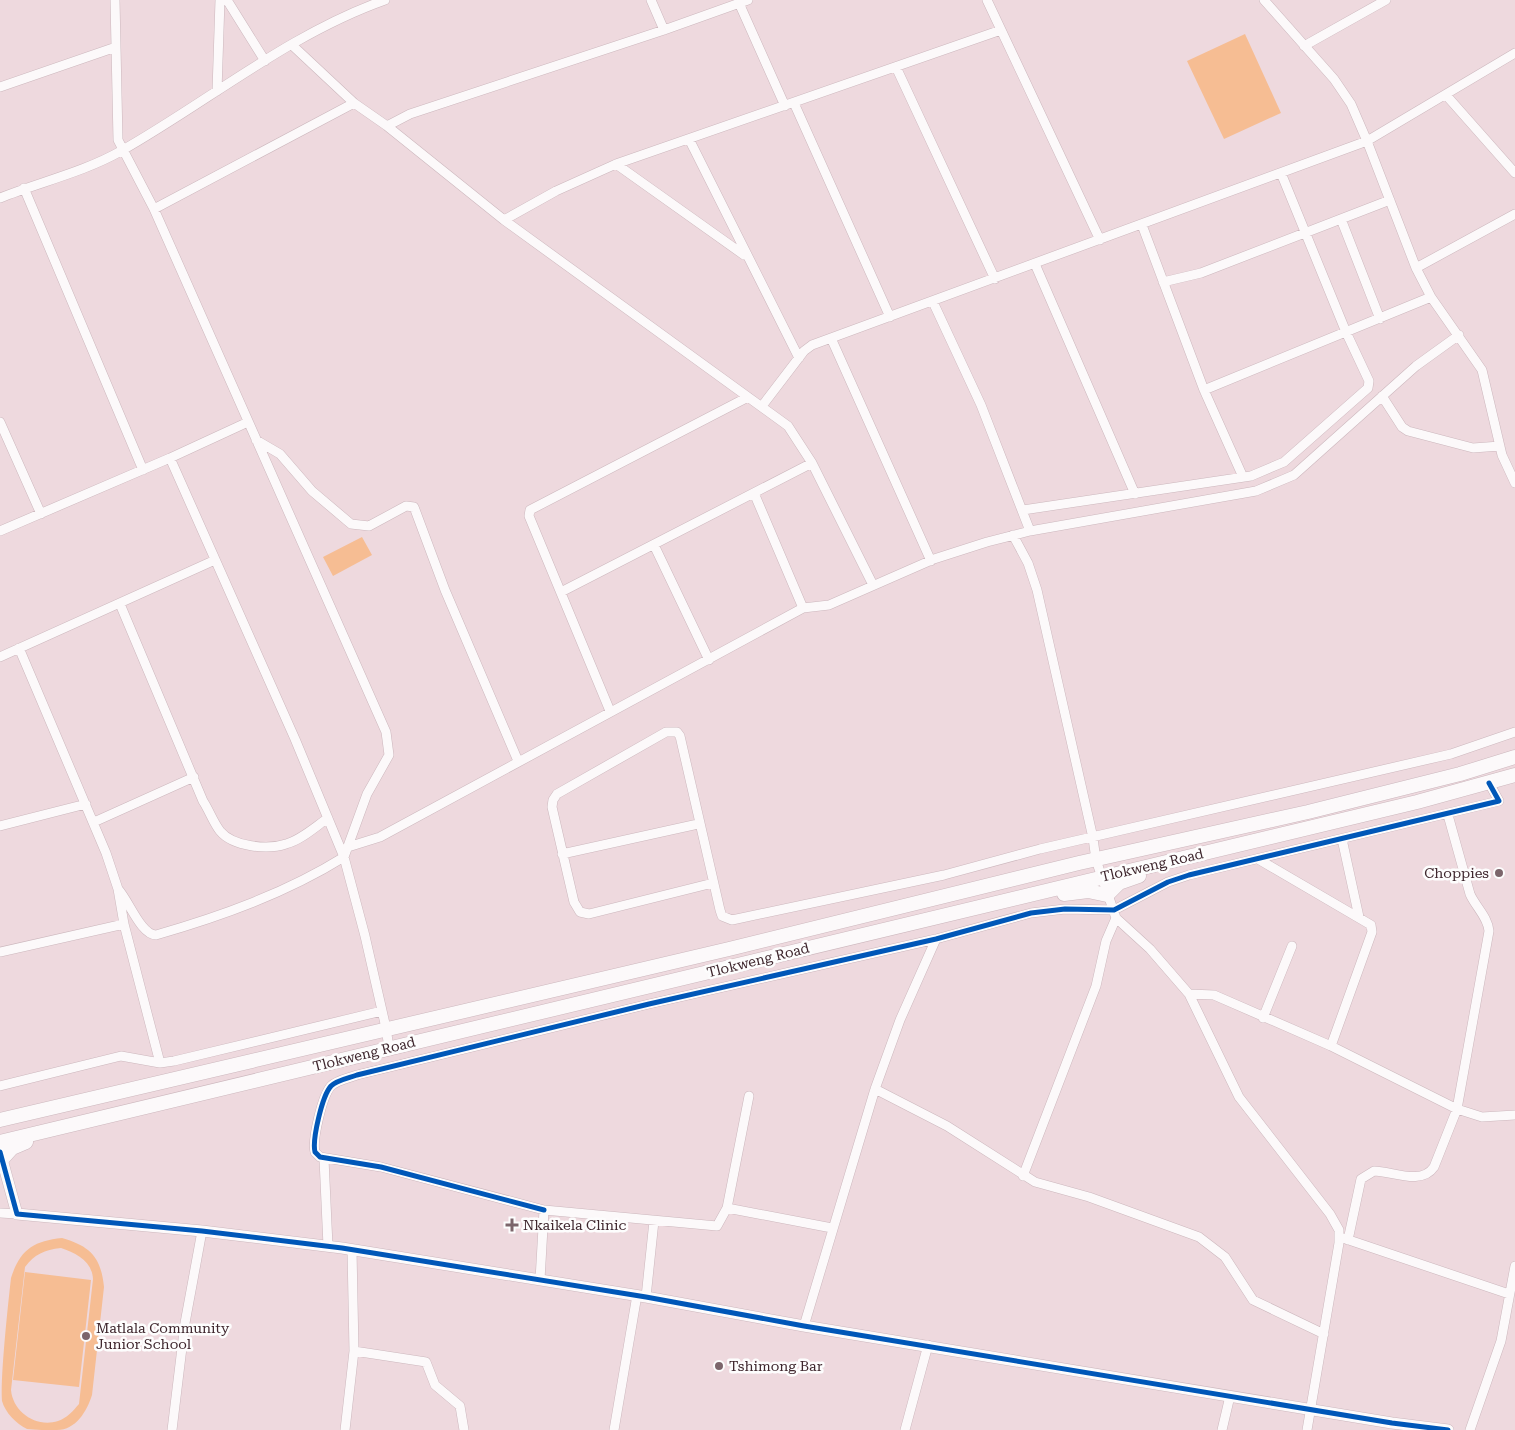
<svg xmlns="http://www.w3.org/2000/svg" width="1515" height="1430" viewBox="0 0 1515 1430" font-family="'Roboto Serif',serif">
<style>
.pitch{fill:#f6bd93;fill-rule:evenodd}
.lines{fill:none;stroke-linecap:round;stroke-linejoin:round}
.minor-casing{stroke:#ccb7bd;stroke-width:10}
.tertiary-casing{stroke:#ccb7bd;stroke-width:12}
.primary-casing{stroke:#ccb7bd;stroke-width:15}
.minor{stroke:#fcf9fa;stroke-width:9}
.tertiary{stroke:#fcf9fa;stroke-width:11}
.primary{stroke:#fcf9fa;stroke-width:14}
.cycleway-casing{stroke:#fdfdfd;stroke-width:8}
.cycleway{stroke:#0057b8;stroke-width:5}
.poi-dot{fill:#7c656b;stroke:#fdfdfd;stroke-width:2}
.labels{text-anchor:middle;stroke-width:5;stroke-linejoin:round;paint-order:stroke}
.street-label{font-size:14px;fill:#3e262d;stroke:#fdfdfd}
.poi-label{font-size:14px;fill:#3e262d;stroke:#fdfdfd;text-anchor:start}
</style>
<rect width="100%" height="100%" fill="#eed9de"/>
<path class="pitch" d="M1245 34 1281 113 1224 139 1187 61Z
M362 537 372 555 333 576 323 557Z
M62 1238C90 1246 101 1257 104 1287L92 1395C87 1411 76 1430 57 1430 48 1430 35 1430 27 1429 16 1424 5 1412 2 1401 0 1379 8 1304 11 1278 20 1250 33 1241 62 1238ZM61 1248C76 1253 92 1261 93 1279L79 1404C73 1411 67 1418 58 1421 36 1428 13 1412 11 1390L25 1267C35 1254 44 1250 61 1248Z
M25 1272 91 1280 79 1387 13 1380Z"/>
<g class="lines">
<defs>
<path id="minor" d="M115 0 118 140 154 209 386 732 389 755 367 794 344 857C286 893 222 916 156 935 141 935 129 901 118 889
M227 0 265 61
M651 0 664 30
M987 0 1100 240
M1264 0 1334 79 1351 104 1367 141 1416 268 1431 297 1482 370 1502 455 1515 483
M739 3 785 106
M292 45 354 103 387 126 504 220 788 426 812 463 873 585
M1304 46 1386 0
M896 67 995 279
M0 87 116 47
M217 91 220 0
M1446 95 1515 173
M794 103 890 317
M387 126 410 114 664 30 748 0
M689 139 799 358
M616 164 744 255
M24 188 143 470
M0 198C40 182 84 172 121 151 209 101 289 34 385 0
M154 209 354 103
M1341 219 1380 319
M504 220 556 191 616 164 1001 30
M1142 225 1204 390 1243 477
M1035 264 1135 494
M1416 268 1515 214
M1163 282 1201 273 1390 200
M933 302 981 405 1030 531
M831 338 931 561
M1204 390 1431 297
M1382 396 1402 427 1408 431 1473 448 1500 446
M762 406 804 351 812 345 1367 141 1515 53
M0 422 41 514
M256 440 280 454 312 491 351 524 369 526 406 506 414 507 445 590 518 761
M170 458 295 739 344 857 365 936 386 1028 389 1048
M754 493 803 608
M1023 510 1251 476 1284 462 1368 388 1369 381 1346 332 1281 173
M0 531 170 458 248 422
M1013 535 1028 563 1037 590 1093 838 1096 860 1116 918 1150 949 1189 994 1239 1097 1330 1214 1339 1230V1243L1307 1430
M654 545 709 660
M561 592 812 463
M120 604 203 801C209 810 213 822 220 831 233 847 268 850 286 844 301 840 315 827 328 818
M19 648 106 853 118 889 124 924 160 1063
M0 657 215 560
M610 711 529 516 530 510 748 397
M94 822 194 777
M0 826 86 804
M1342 839 1359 917
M348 847 380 837 803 608 829 605 934 559 987 542 1030 531 1256 491 1294 475 1416 366 1459 335
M562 854 698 824
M1258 859 1371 925 1372 932 1331 1046
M713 883 589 914 580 912 574 902 552 807 553 800 557 794 666 732H677L680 736 720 910 722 916 732 920 944 875 1040 849 1451 754 1515 732
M0 952 124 924
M1189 994 1214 995 1331 1046 1457 1109 1482 1117 1515 1115
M1263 1018 1292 946
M0 1086 121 1056 160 1063 174 1061 382 1011
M875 1089 947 1126 1035 1182 1089 1197 1199 1237 1225 1257 1253 1300 1324 1334
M324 1159 328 1246
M1023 1176 1096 986 1106 941 1116 918
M727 1208 832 1228
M544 1210 381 1167 320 1157 315 1152C312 1140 322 1096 331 1086 337 1080 349 1078 357 1075L649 1004 936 939 1031 913 1065 909 1114 910 1168 882 1189 875 1499 801 1489 783
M0 1213 17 1214
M1343 1238 1509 1294
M1348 1240 1361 1179 1374 1171C1392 1171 1421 1186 1434 1167L1457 1109 1489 931C1488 917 1475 906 1470 894L1448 815
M540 1280 544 1210 717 1226 727 1208 749 1096
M646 1297 654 1221
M804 1326 875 1089 900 1020 936 939
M354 1351 426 1362 435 1385 460 1406 464 1430
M172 1430 185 1323 202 1231
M345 1430 354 1351 352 1250
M614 1430 637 1295
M905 1430 928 1345
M1222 1430 1230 1396
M1470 1430 1501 1341 1515 1266"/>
<path id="tertiary" d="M0 1152 17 1214 202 1231 342 1248 646 1297 804 1326 1392 1423 1448 1430"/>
<path id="primary" d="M1064 894 1088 891 1107 895 1119 883 1139 876
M0 1120 729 949 1079 863 1308 812 1460 774 1515 757
M0 1142 1417 802 1515 775
M0 1157 3 1158 12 1148 26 1142"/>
</defs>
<use href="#minor" class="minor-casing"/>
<use href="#tertiary" class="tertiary-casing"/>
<use href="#primary" class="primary-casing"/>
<use href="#minor" class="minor"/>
<use href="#tertiary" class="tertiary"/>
<use href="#primary" class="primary"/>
<defs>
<path id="cycleway" d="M0 1152 17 1214 202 1231 342 1248 646 1297 804 1326 1392 1423 1448 1430
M544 1210 381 1167 320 1157 315 1152C312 1140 322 1096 331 1086 337 1080 349 1078 357 1075L649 1004 936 939 1031 913 1065 909 1114 910 1168 882 1189 875 1499 801 1489 783"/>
</defs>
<use href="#cycleway" class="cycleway-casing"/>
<use href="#cycleway" class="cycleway"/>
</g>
<g class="poi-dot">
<circle cx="1499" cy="873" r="5"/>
<path d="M509.5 1217.5h5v5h5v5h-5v5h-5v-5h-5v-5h5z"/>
<circle cx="86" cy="1336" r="5"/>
<circle cx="719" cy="1366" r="5"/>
</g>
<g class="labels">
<g class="street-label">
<text transform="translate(1152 865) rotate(-13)" y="5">Tlokweng Road</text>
<text transform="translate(758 960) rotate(-14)" y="5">Tlokweng Road</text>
<text transform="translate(364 1054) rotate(-14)" y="5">Tlokweng Road</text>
</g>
<g class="poi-label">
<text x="1489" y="878" text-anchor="end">Choppies</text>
<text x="523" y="1230">Nkaikela Clinic</text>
<text x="96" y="1333">Matlala Community<tspan x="96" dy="16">Junior School</tspan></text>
<text x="729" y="1371">Tshimong Bar</text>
</g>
</g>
</svg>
